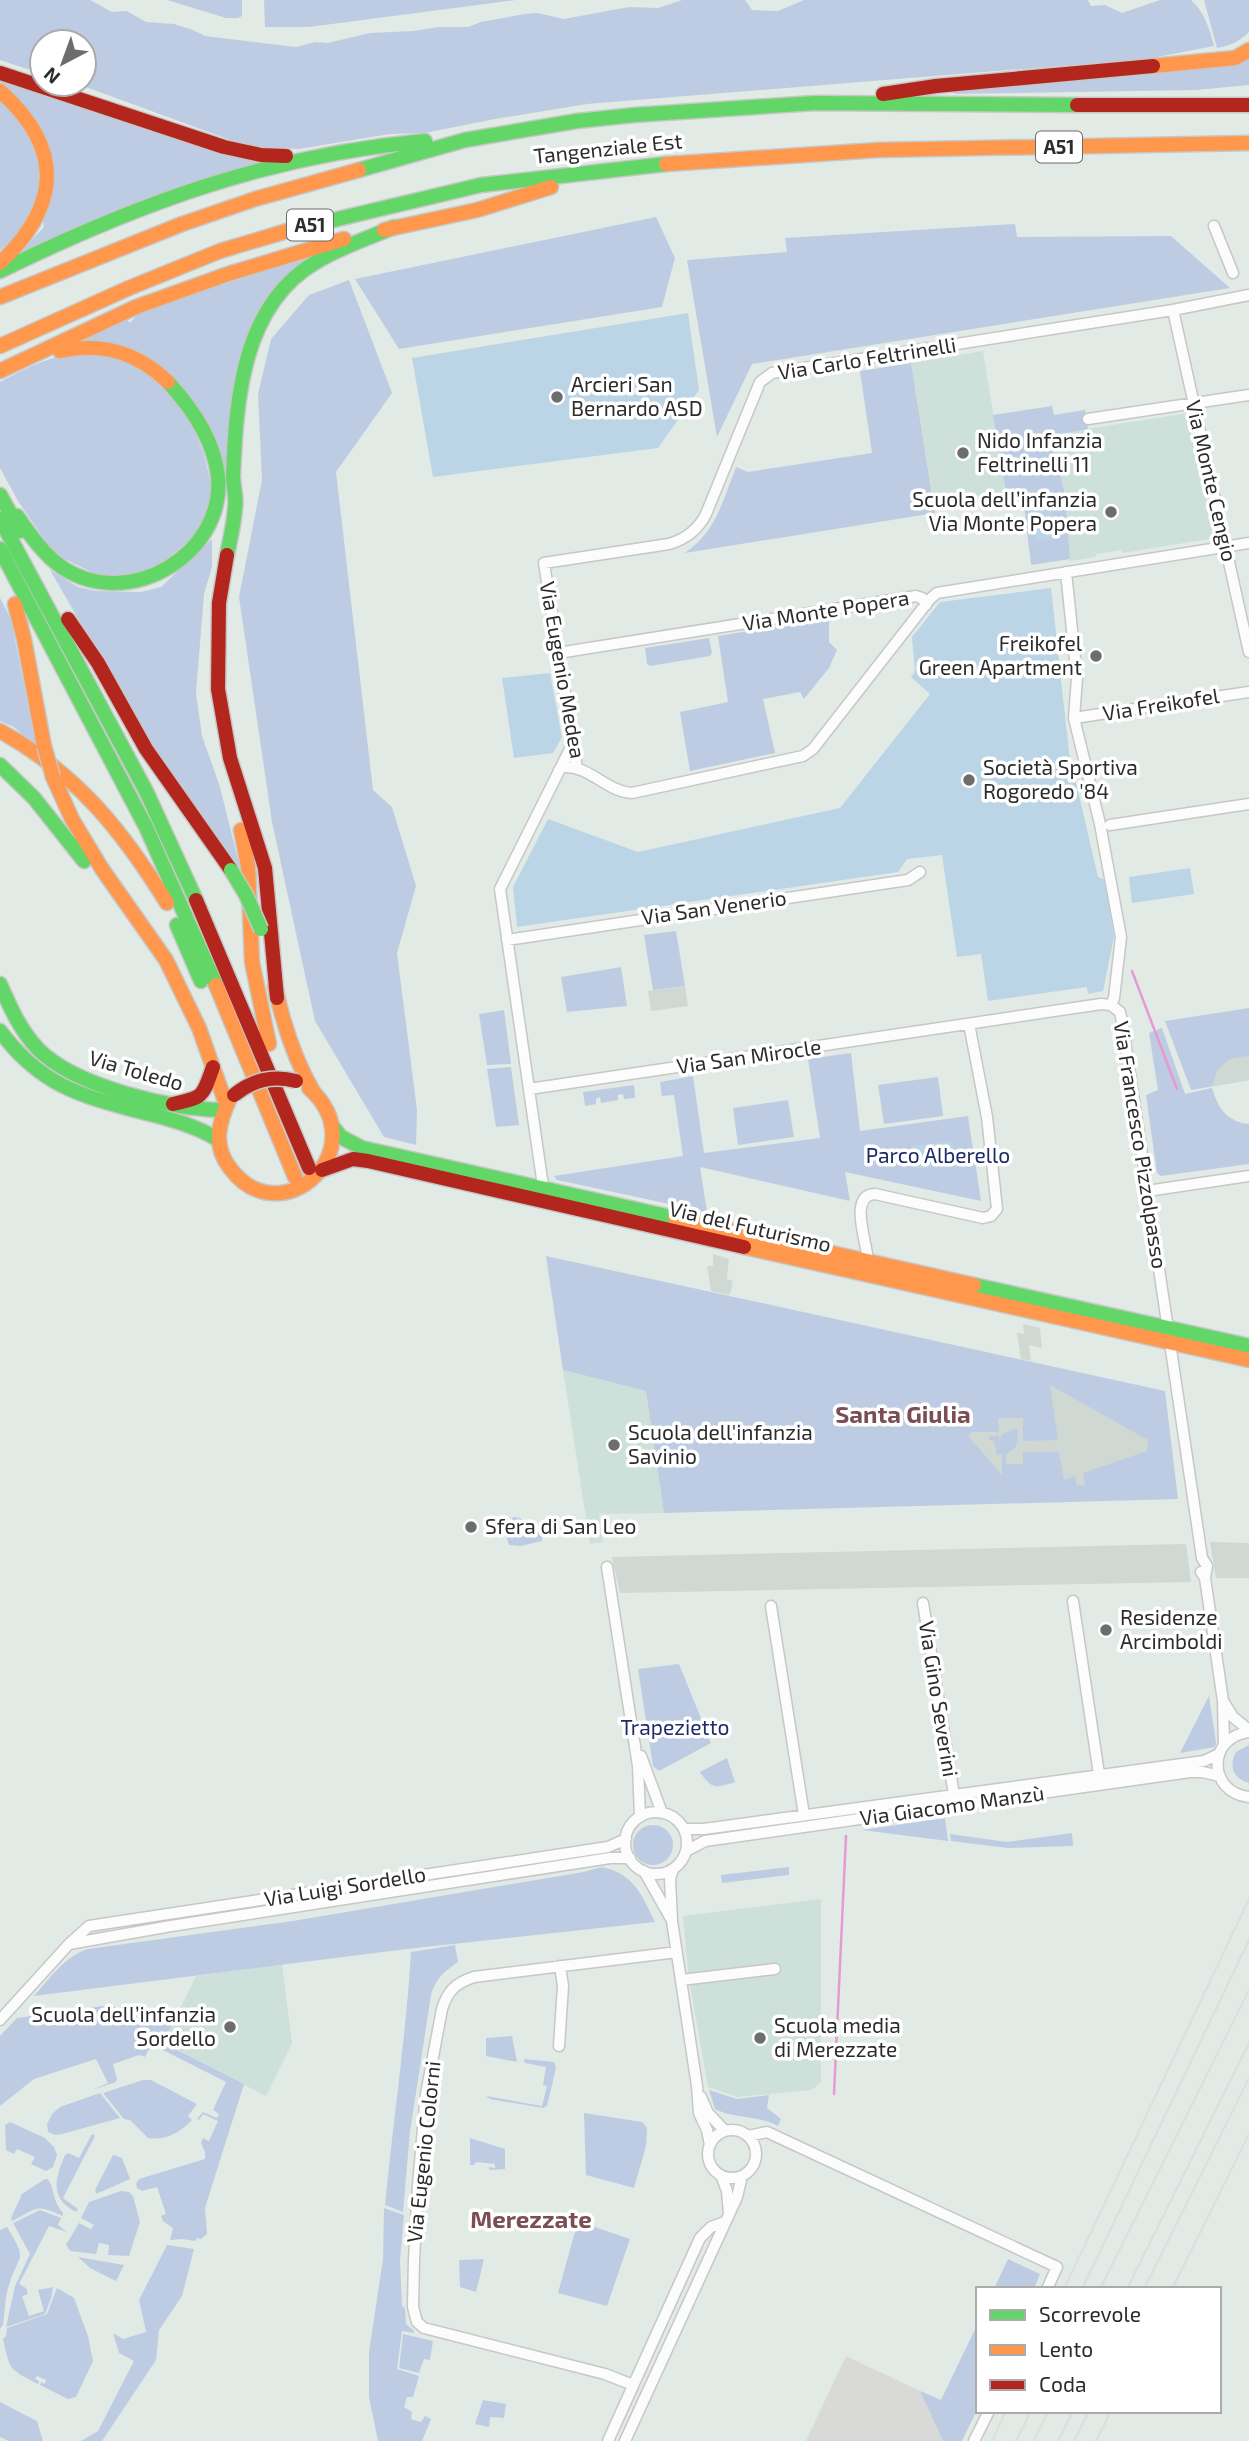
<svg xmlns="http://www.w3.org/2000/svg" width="1249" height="2441" viewBox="0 0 1249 2441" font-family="'Exo 2',sans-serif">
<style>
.industrial{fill:#d9dad7}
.education{fill:#cee0da}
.green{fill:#bdcce3}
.pitch{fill:#bbd5e7}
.plaza{fill:#d0d8d4}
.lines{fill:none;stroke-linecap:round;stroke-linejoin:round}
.stream{stroke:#e79ad1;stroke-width:2.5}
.street-casing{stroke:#c6c7c6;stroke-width:13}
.fast-casing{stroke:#c6c7c6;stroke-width:17}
.slow-casing{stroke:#c6c7c6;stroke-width:17}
.jam-casing{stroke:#c6c7c6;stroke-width:17}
.street{stroke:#fbfcfb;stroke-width:10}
.fast{stroke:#63d668;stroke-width:14}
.slow{stroke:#ff974d;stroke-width:14}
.jam{stroke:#b3261e;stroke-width:14}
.rail{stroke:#dfdede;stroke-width:2.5}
.fast-bridge-casing{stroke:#c6c7c6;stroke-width:17;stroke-linecap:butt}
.slow-bridge-casing{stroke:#c6c7c6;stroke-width:17;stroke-linecap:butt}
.jam-bridge-casing{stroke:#c6c7c6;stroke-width:17;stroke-linecap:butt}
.fast-bridge{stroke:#63d668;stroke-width:14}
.slow-bridge{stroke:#ff974d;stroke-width:14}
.jam-bridge{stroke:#b3261e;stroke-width:14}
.poi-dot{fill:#6c6e6d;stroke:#fff;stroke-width:2.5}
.labels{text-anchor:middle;stroke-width:7;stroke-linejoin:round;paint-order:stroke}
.shield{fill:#fff;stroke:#6b6b6b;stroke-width:2}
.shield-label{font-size:19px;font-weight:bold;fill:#2c2c2c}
.street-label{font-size:21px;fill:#2c2c2c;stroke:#fff}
.poi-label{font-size:21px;fill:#2c2c2c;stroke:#fff;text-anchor:start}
.park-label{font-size:21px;fill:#1e2b67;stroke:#fff}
.quarter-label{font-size:24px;font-weight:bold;fill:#7b4e55;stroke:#fff}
</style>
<rect width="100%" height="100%" fill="#e2eae6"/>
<path class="industrial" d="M846 2356 920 2391 943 2441H806Z"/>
<path class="education" d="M983 351 1006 492 934 503 911 363Z
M1188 413 1215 538 1123 553 1121 550 1097 554 1095 557 1070 561 1065 493 1049 435Z
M563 1370 646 1391 664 1513 599 1514 603 1542 590 1544Z
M821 1899V2082L812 2090 737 2097 708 2087 689 1979 683 1916Z
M282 1964 292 2043 266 2096 163 2043 196 1976Z"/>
<path class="green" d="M0 0H90L112 12 127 11 146 22 174 24 193 30 205 36 296 47 315 42 328 43 370 33 413 31 439 27H468L481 22 525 14 537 13 564 19 629 7 658 8 682 0H745L752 10 778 11 804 0H1088L1091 6 1105 5 1122 13 1160 0H1191C1204 11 1210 30 1214 46L1147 59 587 104 495 119 425 133 390 134 299 149 247 146 83 86 79 84H84V42H42V74L0 60Z
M167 0H242V16L238 18H226Z
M264 0H516L309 27H265Z
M1204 0H1249V32C1240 41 1230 46 1217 48Z
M1249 59V85L1196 90 955 94 954 91Z
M0 79 259 161 17 256 44 227 43 221 53 185Z
M0 98 31 132 44 179 30 224 0 250Z
M656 217 675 258 662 307 399 349 355 279Z
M1015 224 1017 237 1171 236 1230 288 752 364 717 437 687 260 787 252 785 238Z
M331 250 260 316 227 486 169 374 75 343 127 319 130 323 137 315 196 293Z
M349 280 392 393 336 472 373 790 392 807 416 886 397 953 417 1110 416 1145 384 1137 315 1021 272 822 239 597 262 480 258 394 271 339 309 295Z
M92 351 139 363 188 415 204 454 211 484 210 503 196 535 151 572 106 579 63 558 46 542 18 501 0 468V382C34 364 52 355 92 351Z
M911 363 935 513 685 553C716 532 723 500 736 467L748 472 872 453 860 371Z
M1052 406 1054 415 1085 410 1088 429 1049 436 1065 493 1070 559 1031 565 1023 497 1007 498 993 415Z
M212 539V567L204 594 196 693 202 736 220 787 242 876 136 719 50 570 78 587 96 591 141 592 161 587Z
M0 598 11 619 36 747 14 727 0 721Z
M829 618V642L837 650 829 668 804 699 800 692 763 699 775 753 690 771 680 712 728 702 718 636Z
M709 638 712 653 710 656 650 666 647 664 645 648Z
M676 931 685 986 653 990 644 935Z
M621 967 627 1006 567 1012 561 977Z
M1249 1008V1080L1191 1090 1165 1021Z
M504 1010 511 1064 487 1065 479 1014Z
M1162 1028 1185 1094 1212 1088C1218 1108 1227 1122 1249 1124V1164L1161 1176 1157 1173 1146 1095 1158 1090 1149 1033Z
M851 1053 860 1131 968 1116 981 1201 845 1172 850 1201 700 1167 707 1212 557 1180 554 1176 683 1156 674 1095 662 1096 660 1082 693 1076 704 1153 820 1138 808 1059Z
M511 1067 519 1125 496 1127 487 1069Z
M938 1077 943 1116 884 1124 878 1085Z
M634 1085 635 1098 624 1099 623 1094 618 1095V1100L601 1103 600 1097 596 1099V1104L585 1106 583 1092Z
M788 1100 794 1137 738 1145 733 1108Z
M546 1256 1165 1391 1178 1499 664 1513 646 1391 563 1370Z
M513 1517C525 1517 535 1529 542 1537V1541L521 1546 509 1545 507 1539Z
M679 1664 711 1743 659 1771 653 1766 638 1669Z
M1209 1696 1216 1742 1215 1747 1180 1753Z
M1249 1745V1783C1234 1779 1228 1766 1236 1752Z
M727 1758 735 1782C716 1788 712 1790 700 1772Z
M945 1818 948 1841 862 1830Z
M633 1845a20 20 0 1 1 40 0a20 20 0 1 1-40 0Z
M1072 1833 1073 1846 1008 1848 951 1841 950 1834 1007 1842Z
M602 1867C634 1874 642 1895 655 1922L407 1949 34 1996C50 1978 65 1956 88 1949L293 1921 583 1872Z
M789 1867V1875L722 1883 721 1875Z
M455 1945 458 1962C444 1972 436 1978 431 1995L410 2132 403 2212 385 2205C393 2121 406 2037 411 1952Z
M111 2005 133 2017 178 2012 163 2043 244 2084 205 2208 207 2234 201 2239 197 2238 195 2241 182 2239 170 2240 173 2228 163 2221 161 2216 166 2214 157 2187 142 2191 137 2188 136 2184 139 2179 205 2159V2152L201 2143 203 2138 209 2141 218 2121 203 2114 199 2120 197 2119 203 2112 217 2118 219 2114 213 2110 226 2082 161 2049 150 2047 145 2057 139 2055 113 2064 117 2079 116 2082 92 2090 108 2083 96 2059 34 2079 0 2106V2036L17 2018Z
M512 2036 517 2062 486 2056V2038Z
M524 2059 554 2062 556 2068 547 2106 543 2108 490 2099 486 2096 542 2106 547 2086 543 2085 546 2067 525 2063Z
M143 2080H151L197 2104 188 2116 192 2120C181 2132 165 2141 148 2138L130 2120 124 2119 103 2093Z
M709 2090 737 2099 769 2095 767 2108 781 2119 778 2126C759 2115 734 2119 715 2109Z
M100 2093 120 2118 62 2134 55 2135 48 2132 47 2124 52 2114 60 2107Z
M584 2113 642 2122 647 2128 646 2146 634 2188 586 2175Z
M10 2122 45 2138 54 2147 57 2155 53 2167 46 2171 31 2164 35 2157 17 2149 14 2154 6 2150 5 2125Z
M92 2134 95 2136 63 2198 78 2209 76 2212C49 2198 55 2179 65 2155L68 2153 79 2158Z
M470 2138 505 2149V2169L489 2170V2167L495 2168V2164L476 2162 474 2165H470Z
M113 2155 122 2158 130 2179 96 2194 95 2190Z
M45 2179H48C55 2190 53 2203 63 2213V2216C34 2203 38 2208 12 2221L11 2218 22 2194Z
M121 2191 129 2192 133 2196 140 2222 129 2256 108 2255 109 2245 99 2243 96 2254 70 2251 66 2245 79 2223 91 2229 94 2225 81 2218 89 2202Z
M384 2208 404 2215 400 2260 402 2306 405 2308 406 2324 414 2331V2333L402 2331 397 2369 419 2376 413 2397H407L404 2407 412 2412 411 2419 421 2422 425 2416 431 2419 422 2441H378L369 2397V2352L383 2259Z
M40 2210 61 2218 58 2225 67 2232 49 2226 19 2284 26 2288 28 2294 22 2296 29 2316 44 2311 38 2290 53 2287 51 2299 45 2314 6 2327 15 2286 30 2254 13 2223Z
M580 2222 630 2239 607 2306 558 2293 574 2235Z
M7 2227C28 2262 20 2251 9 2285 5 2297 5 2312 3 2325L0 2329V2230Z
M167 2245 194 2249 182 2296 159 2330 156 2360 102 2441H81L98 2431 134 2361 119 2353 113 2333 123 2339 146 2332 139 2300Z
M78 2257 124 2265 116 2281 90 2268Z
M484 2259 476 2292 460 2287 459 2260Z
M1008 2259 1040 2274 1034 2289H994Z
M57 2288 74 2298 88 2336 93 2361 76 2397 68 2399 40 2385 41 2382 45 2384 46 2380 37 2376 35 2379 39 2381 38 2384C9 2369 10 2371 3 2339L6 2336 7 2328 47 2314Z
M978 2323V2408L962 2441H943L920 2391 941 2400Z
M403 2334 433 2341 430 2360 424 2359 419 2373 399 2368Z
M483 2400 506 2404 504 2418 490 2417 489 2427 475 2424Z
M0 2402 37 2421 43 2441H9L0 2437Z"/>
<path class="pitch" d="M688 313 699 390 658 448 433 477 412 358Z
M1051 503 1056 539 1036 542 1030 506Z
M1051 588 1069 752 1098 877 1105 880 1114 937 1103 991 1088 994 1087 987 988 1001 981 954 957 957 942 855 907 859 898 872 517 927 513 887 548 819 638 852 840 808 930 694 911 677 915 671 912 637 940 602Z
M550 673 562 737 553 753 514 758 502 678Z
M1190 868 1194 894 1132 903 1129 877Z
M953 1141 956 1163 915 1169 912 1146Z"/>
<path class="plaza" d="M685 986 688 1006 651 1011 648 991Z
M1249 1056V1080L1212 1086 1217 1071 1227 1061 1234 1058Z
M713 1254 729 1259 727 1279 733 1281 730 1295 711 1291 707 1266H713Z
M1023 1324 1040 1328 1042 1348 1029 1345 1031 1361 1021 1359 1017 1333 1024 1334Z
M1050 1385 1148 1440 1147 1451 1083 1473 1085 1485H1077L1075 1476 1064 1480 1059 1452H1023V1464H1006V1454L1015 1448 1018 1440V1430L1014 1429 1002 1434 999 1441V1435L989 1437V1440L994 1441 997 1455 1002 1454V1475L968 1436 972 1432H999L998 1418H1023V1441L1058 1440Z
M1210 1542 1249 1543V1578H1216Z
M1186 1544 1191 1582 620 1593 612 1557Z"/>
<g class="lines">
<path class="stream" d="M1132 971 1177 1089
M834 2094 846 1836"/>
<defs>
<path id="street" d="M1214 226 1233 273
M1173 310 1249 652
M1088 419 1249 395
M1066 572 1077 678 1074 718 1100 824 1121 937 1114 998 1111 1005
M558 653 916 596 922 598 926 605
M1074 718 1249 692
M577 768 544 563 669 544C686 539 698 530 706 514L760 382 772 373 1173 310 1249 295
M559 770 563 767C589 765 607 792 632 793L803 756 813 749 930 599 937 593 1249 543
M1110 825 1249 804
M507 940 908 880 920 872
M1111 1005 1120 1012 1123 1027 1202 1558 1207 1566 1205 1578
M529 1089 1101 1004 1111 1005
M1147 1191 1249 1176
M544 1193 500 889 573 743
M868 1261C867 1242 848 1195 875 1194L983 1218 991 1216 997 1209 987 1117 969 1024
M607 1567 638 1766 640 1817
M1201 1572 1205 1578 1223 1701 1224 1745
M1073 1601 1099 1774
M923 1603 954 1795
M771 1606 804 1815
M1223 1701 1233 1717 1249 1730
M1249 1732C1207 1737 1207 1792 1249 1797
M641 1756 662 1813
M625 1843a31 31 0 1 1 62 0a31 31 0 1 1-62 0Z
M684 1829H704L1204 1761 1219 1754
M686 1851 705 1841 1190 1772H1202L1220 1776
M673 1869 670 1879 672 1921 697 2086 699 2113 707 2130 710 2145
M644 1871 670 1917
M69 1944 171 1926 610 1858H630
M681 1980 775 1969
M0 2020 69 1944 89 1926 608 1847 626 1839
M559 2046 563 1986 560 1966
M701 2097 708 2113 725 2131
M708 2154a24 24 0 1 1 48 0a24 24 0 1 1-48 0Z
M748 2136 767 2132 1057 2267 1047 2289
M721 2175 727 2191 729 2213
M633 2385 605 2374 424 2328 417 2322 413 2307 414 2260 418 2185 426 2094 442 2009C448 1990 456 1983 474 1977L677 1952
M608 2441 700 2238 711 2227 725 2222
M625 2441 737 2197 742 2176
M974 2441 989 2411"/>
<path id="fast" d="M359 170 465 140 577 121 634 115 815 103 1077 105
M287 231 481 185 666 164
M0 271C139 203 270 155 425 141
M0 495 20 531
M17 516C30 535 44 555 63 568 129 611 225 555 218 476 214 440 192 408 168 382
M0 519 146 791 196 900
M0 549 146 827 216 985
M227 555C230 540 234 524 235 508 237 497 233 487 233 476 236 400 242 305 316 262 340 247 369 238 394 227
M0 765 34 798 84 861
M177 925 201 981
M0 984C10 1007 20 1030 38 1049 74 1086 172 1110 223 1110
M0 1031C42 1087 82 1096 146 1113 171 1119 196 1126 217 1139
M332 1126 341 1137 362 1148 675 1218
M974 1285 1249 1346"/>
<path id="slow" d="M1153 66 1235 58 1249 50
M0 91C64 148 61 205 0 263
M666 164 878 150 1249 143
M384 230 477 210 551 187
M0 297 182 224 255 199 359 170
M0 346 129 288 220 251 287 231
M60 351C102 342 137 352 168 382
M0 371 136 307 228 274 344 239
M15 604 24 639 44 746
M0 731C76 773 122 830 167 903
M53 777 72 819 102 869 166 960 199 1028 226 1104
M241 830 248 866 252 962 269 1044
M216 985 295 1177
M275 986C283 1024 294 1059 314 1093
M230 1098C219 1122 212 1145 230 1168 281 1237 377 1149 309 1088
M675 1218 974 1285
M744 1247 1249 1360"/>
<path id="jam" d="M0 73 224 147 261 155 286 156
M883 94 936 86 1153 66
M1077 105H1249
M227 555 219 603 218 689 230 758 265 868 277 998
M68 619 98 663 146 749 231 870
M196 900 309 1168
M173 1104C205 1097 202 1097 213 1067
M322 1170 353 1159 368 1161 744 1247"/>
</defs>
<use href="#street" class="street-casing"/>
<use href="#fast" class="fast-casing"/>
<use href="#slow" class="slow-casing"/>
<use href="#jam" class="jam-casing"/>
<use href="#street" class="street"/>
<use href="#fast" class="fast"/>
<use href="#slow" class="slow"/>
<use href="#jam" class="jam"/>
<path class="rail" d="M1064 2289 1249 1899
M1082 2289 1249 1940
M1100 2289 1249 1990
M1127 2289 1249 2043
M1144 2289 1249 2078
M1172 2289 1249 2134
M992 2441 1006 2411
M1016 2441 1031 2411
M1034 2441 1048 2411
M1058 2441 1073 2411
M1074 2441 1089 2411
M1096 2441 1111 2411"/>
<defs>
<path id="fast-bridge" d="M231 870 246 895 261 929"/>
<path id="slow-bridge" d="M44 746 53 777"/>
<path id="jam-bridge" d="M234 1095C253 1080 272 1075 296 1081"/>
</defs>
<use href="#fast-bridge" class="fast-bridge-casing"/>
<use href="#slow-bridge" class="slow-bridge-casing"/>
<use href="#jam-bridge" class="jam-bridge-casing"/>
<use href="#fast-bridge" class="fast-bridge"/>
<use href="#slow-bridge" class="slow-bridge"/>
<use href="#jam-bridge" class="jam-bridge"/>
</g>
<g class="poi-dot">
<circle cx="557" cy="397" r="7"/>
<circle cx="963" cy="453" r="7"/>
<circle cx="1111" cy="512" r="7"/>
<circle cx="1096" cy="656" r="7"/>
<circle cx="969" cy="780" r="7"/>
<circle cx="614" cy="1445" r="7"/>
<circle cx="471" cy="1527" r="7"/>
<circle cx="1106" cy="1630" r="7"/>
<circle cx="230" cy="2027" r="7"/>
<circle cx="760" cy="2038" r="7"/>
</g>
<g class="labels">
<g class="shield">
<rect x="1036" y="131.5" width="46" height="31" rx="5"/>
<rect x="287" y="209.5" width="46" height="31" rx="5"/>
</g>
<g class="shield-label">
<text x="1059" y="154">A51</text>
<text x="310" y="232">A51</text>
</g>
<g class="street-label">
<text transform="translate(608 149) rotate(-6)" y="7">Tangenziale Est</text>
<text transform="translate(867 359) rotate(-9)" y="7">Via Carlo Feltrinelli</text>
<text transform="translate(1211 481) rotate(77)" y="7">Via Monte Cengio</text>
<text transform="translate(826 611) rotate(-9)" y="7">Via Monte Popera</text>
<text transform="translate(562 670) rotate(80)" y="7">Via Eugenio Medea</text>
<text transform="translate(1161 705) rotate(-9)" y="7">Via Freikofel</text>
<text transform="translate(714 908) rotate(-8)" y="7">Via San Venerio</text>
<text transform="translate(749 1057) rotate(-8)" y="7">Via San Mirocle</text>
<text transform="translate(136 1071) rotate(16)" y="7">Via Toledo</text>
<text transform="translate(1140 1145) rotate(81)" y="7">Via Francesco Pizzolpasso</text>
<text transform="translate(750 1227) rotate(13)" y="7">Via del Futurismo</text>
<text transform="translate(938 1699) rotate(81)" y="7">Via Gino Severini</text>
<text transform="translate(952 1806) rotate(-8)" y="7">Via Giacomo Manzù</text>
<text transform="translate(345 1887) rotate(-9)" y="7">Via Luigi Sordello</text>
<text transform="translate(424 2152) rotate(-84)" y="7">Via Eugenio Colorni</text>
</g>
<g class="poi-label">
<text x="571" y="392">Arcieri San<tspan x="571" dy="24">Bernardo ASD</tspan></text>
<text x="977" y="448">Nido Infanzia<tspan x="977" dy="24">Feltrinelli 11</tspan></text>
<text x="1097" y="507" text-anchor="end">Scuola dell’infanzia<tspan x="1097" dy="24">Via Monte Popera</tspan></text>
<text x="1082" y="651" text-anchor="end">Freikofel<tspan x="1082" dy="24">Green Apartment</tspan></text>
<text x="983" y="775">Società Sportiva<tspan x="983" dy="24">Rogoredo '84</tspan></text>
<text x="628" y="1440">Scuola dell'infanzia<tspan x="628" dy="24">Savinio</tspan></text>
<text x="485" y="1534">Sfera di San Leo</text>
<text x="1120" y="1625">Residenze<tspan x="1120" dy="24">Arcimboldi</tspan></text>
<text x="216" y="2022" text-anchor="end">Scuola dell’infanzia<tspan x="216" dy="24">Sordello</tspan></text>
<text x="774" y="2033">Scuola media<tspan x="774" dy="24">di Merezzate</tspan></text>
</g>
<g class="park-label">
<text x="938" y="1163">Parco Alberello</text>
<text x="675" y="1735">Trapezietto</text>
</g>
<g class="quarter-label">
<text x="903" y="1423">Santa Giulia</text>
<text x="531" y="2228">Merezzate</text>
</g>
</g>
<rect x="976" y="2287" width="245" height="126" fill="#ffffff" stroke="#ababab" stroke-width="2"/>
<rect x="990" y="2310" width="35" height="10" fill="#63d668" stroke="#ababab" stroke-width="2"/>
<text x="1039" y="2322" font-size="21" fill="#2c2c2c">Scorrevole</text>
<rect x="990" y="2345" width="35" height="10" fill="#ff974d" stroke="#ababab" stroke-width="2"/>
<text x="1039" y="2357" font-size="21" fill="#2c2c2c">Lento</text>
<rect x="990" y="2380" width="35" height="10" fill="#b3261e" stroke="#ababab" stroke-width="2"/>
<text x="1039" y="2392" font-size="21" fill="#2c2c2c">Coda</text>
<g transform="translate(63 63) rotate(221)"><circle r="33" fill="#ffffff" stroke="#ababab" stroke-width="2"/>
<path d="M0-5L12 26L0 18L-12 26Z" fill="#6c6e6d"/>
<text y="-10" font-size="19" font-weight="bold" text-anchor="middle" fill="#2c2c2c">N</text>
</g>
</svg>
